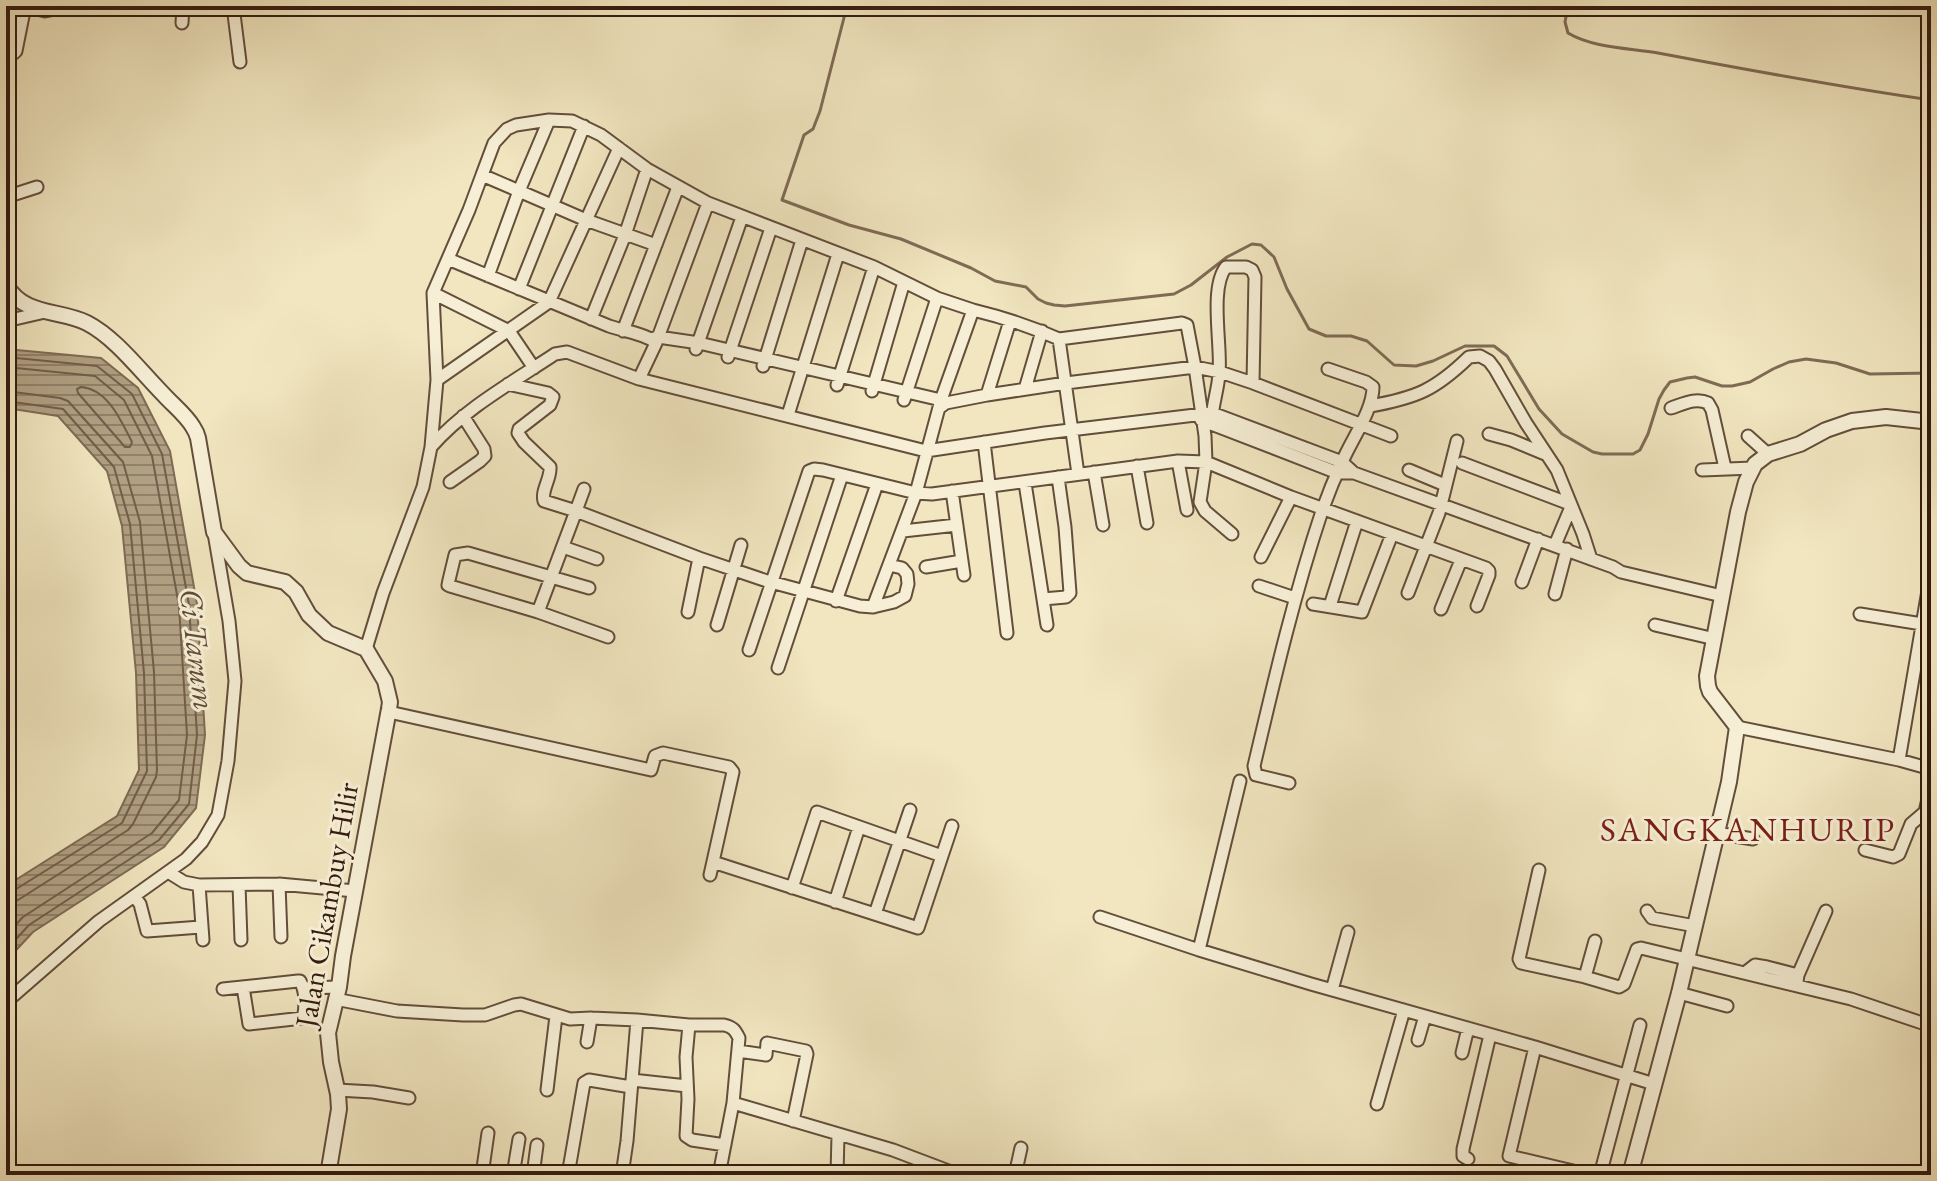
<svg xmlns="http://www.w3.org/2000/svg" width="1937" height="1181" viewBox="0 0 1937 1181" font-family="'EB Garamond',serif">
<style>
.water{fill:url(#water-rules);stroke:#7f6b55;stroke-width:2}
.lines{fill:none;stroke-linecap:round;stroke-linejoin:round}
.shore{stroke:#725e4a;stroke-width:2}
.stream{stroke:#7f6b55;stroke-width:3}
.minor-casing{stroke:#634e3b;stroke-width:15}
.tertiary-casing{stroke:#634e3b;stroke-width:18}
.minor{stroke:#f6efd6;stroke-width:11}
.tertiary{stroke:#f6efd6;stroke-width:14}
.labels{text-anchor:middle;stroke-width:6;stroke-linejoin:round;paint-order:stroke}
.street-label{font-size:30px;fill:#341b0f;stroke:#f6efd6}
.water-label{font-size:32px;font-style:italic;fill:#604a38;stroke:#f6efd6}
.quarter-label{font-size:34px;letter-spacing:2px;fill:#7a1f14;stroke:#f6efd6}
</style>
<defs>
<pattern id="water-rules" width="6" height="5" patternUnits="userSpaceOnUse" patternTransform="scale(2)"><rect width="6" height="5" fill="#b1a184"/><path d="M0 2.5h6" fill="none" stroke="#91826a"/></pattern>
</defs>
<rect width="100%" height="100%" fill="#f1e6c0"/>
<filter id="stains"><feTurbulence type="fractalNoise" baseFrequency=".0025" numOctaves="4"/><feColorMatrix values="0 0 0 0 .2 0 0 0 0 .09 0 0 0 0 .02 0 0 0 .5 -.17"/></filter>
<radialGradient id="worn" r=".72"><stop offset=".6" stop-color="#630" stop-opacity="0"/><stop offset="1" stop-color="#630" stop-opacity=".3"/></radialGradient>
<path class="water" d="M6 349 101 358 138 388 170 451 197 604 205 735 196 808 164 847 33 932 6 961V886L117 816 139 770 136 673 122 526 107 471 58 416 6 408Z"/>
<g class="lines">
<path class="shore" d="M6 357 97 366 132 394 162 454 189 605 197 735 189 804 159 840 29 925 6 950
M6 367 95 376 124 400 152 456 179 606 187 735 179 800 152 833 23 917 6 935
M81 387C108 389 121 421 132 442L130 447H125L78 393 77 389Z
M6 391 60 398 68 401 123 462 140 522 154 672 157 770 156 777 133 824 128 830 18 900 6 903
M6 401 63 409 114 467 130 524 144 673 147 771 122 823 13 891 6 893"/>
<path class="stream" d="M847 6 820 111 813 129 804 135 782 200 849 225 901 239 971 268 995 281 1026 287 1038 299 1046 303 1054 305 1065 306 1174 294 1191 285 1227 257 1252 244 1261 245 1274 257 1287 289 1309 329 1326 336H1351L1367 341 1394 365 1416 366 1433 361 1465 346H1494L1507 356 1539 409 1562 434 1593 452 1602 454H1633L1640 450 1648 434 1659 399 1664 390 1670 382 1687 378 1695 377 1722 386H1732L1750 382 1773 369 1789 362 1806 359 1836 363 1870 374 1931 373
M1568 6 1565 22 1568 33C1593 48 1629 48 1658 53 1748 70 1840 87 1931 100"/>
<defs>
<path id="minor" d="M25 6 45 11 71 6
M233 6 240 62
M1924 10H1931
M182 23 183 6
M6 52 14 53 16 51 25 6
M482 175 494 143 507 129 516 125 549 120 572 121 601 135 647 169 708 203 874 267 937 298 973 310
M6 197 37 187
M448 259C502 281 555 304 609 326 623 331 643 333 655 342
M488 276 519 191 549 120
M519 289 584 126
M433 293 509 331 534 368
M591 319 625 235 647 169
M6 321 45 312
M623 331 678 187
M650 339 658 337 699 343 941 400 945 403
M1059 339 1078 474
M696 349 742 217
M728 357 771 228
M763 366 802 240
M639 379 656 343 708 203
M437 380 549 302 619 148
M508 384 548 393 553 397 550 405 519 429 518 433 524 442 550 467C551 479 541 490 544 501L576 511 538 612 608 637
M837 385 874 267
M1025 389 1042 331
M872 391 904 282
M987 395 1010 321
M904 400 937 298
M1370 406C1416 398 1435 390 1469 357L1480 356 1489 361 1495 369 1526 423 1557 470 1583 534 1591 559
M939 408 946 403 987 395 1066 383 1195 367 1220 372 1253 383 1391 436
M1671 408C1683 404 1696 397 1708 403L1712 410 1725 468
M788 415 838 254
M1212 418C1213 403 1218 389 1219 374 1222 347 1209 288 1226 267H1246L1252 270 1255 277 1253 383
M1201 420 1338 473H1354L1613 567 1621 572 1722 596
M1489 434 1511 440 1545 454
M1748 436 1768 454
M984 442 1007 633
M431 447C465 408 513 382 555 354L567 352 639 379 926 451 1045 433 1212 413 1342 462 1354 473
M1178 461 1206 462 1291 497 1486 568 1489 571V575L1477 606
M1462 463 1570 504
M1137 466 1147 523
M1409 470 1445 485
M1702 470 1753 468
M1094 472 1103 525
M450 482 480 461 485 456 484 449 463 416
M1025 483 1047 625
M584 489 576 511 699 558 767 581 860 606 873 607 916 493 932 494 1178 461 1187 510
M952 491 964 575
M903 531 957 525
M1555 545 1571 507
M563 547 597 559
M1261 557 1291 497
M926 567 962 561
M1522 582 1538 539
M1259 586 1295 598
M1408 593 1439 513 1457 441
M1555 594 1567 549
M1043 599 1066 597 1070 593 1065 527 1058 477
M836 601 877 484
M1313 604 1362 612 1392 534
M1330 606 1357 521
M873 607 894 602 905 596 908 584 907 574 902 568 889 565
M1441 609 1461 560
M538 612 450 586 448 585 449 580 455 555 468 553 589 588
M688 612 699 558
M1860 614 1922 624
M717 625 741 545
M1655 625 1715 639
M366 649 383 593 423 487 431 447 437 380 433 293 469 210 482 175 586 220 656 245
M749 650 809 471 814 469 823 470 916 493 941 400 973 310C1002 317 1032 327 1059 339L1182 323 1187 325 1195 367 1205 436 1206 462 1200 502 1205 511 1232 534
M778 668 842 475
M389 712 651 770 655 756 663 753 729 767 733 772 710 875
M1737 727 1899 760 1931 769
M1899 760 1931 573
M1289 783 1256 775 1254 766C1274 681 1294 595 1322 511 1328 494 1335 477 1343 460 1352 439 1373 410 1373 387L1366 382 1328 369
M1716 833 1753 839
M1865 850 1893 857 1899 854 1911 824 1925 812 1931 786
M713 862 918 928 952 826
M1539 870 1519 959 1521 963 1585 977 1619 987 1624 984 1637 949 1641 948 1851 999 1931 1026
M168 872 184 882 199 885 279 884 355 891
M279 884 281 937
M199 885 203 940
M239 885 241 940
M792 888 817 812 942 856
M134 896 140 904 147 931 201 927
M835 902 859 827
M1647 911 1652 918 1695 926
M875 914 910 810
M1100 917 1199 950 1311 984 1535 1047 1654 1084
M1199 950 1240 781
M1746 972 1755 965 1767 967 1798 975 1797 982
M1798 975 1826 911
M1585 977 1595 941
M304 988 339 987
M223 989 298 981H300C306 991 306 1007 303 1018L249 1024 243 987
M1332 990 1348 932
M1679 993 1727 1006
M335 999 397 1011 463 1015H485L514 1005 521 1004 570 1019 591 1018 637 1020 689 1025H724C733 1027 735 1030 739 1038L733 1103 893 1150 959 1175
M6 1002 99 921 186 859 202 842 218 815 228 761 235 681 229 621 214 533
M689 1025 686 1057 688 1099 686 1136 692 1140 725 1145
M1418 1040 1425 1016
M587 1042 591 1018
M1535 1047 1509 1156 1590 1175
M738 1051 766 1055 767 1043 806 1051 807 1054 793 1121
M1462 1053 1468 1028
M632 1080 687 1086
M337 1090 373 1092 409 1098
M547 1090 556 1016
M1377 1104 1404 1010
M1468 1159 1463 1156V1149L1490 1035
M1489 1173 1497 1175
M482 1175 488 1133
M513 1175 519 1139
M533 1175 537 1145
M568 1175 584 1083 589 1080 631 1087
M622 1175 627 1141 637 1020
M719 1175 733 1103
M837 1175 838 1135
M1015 1175 1021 1148
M1600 1175 1640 1025"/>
<path id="tertiary" d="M6 285C25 317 59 309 87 323 116 338 141 372 164 395 173 405 186 415 193 427 195 430 197 434 198 438L214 532 239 566 247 573 285 582 296 592 309 615 328 633 366 649 385 681 390 702 389 709 343 956 339 987 328 1033 331 1062 338 1094 339 1109 328 1175
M1630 1175 1679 993 1729 782 1737 727 1710 692 1708 686 1707 676 1738 512 1746 482 1755 464 1768 454 1800 444 1826 430 1852 421 1886 417 1931 422"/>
</defs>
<use href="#minor" class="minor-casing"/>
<use href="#tertiary" class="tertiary-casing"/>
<use href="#minor" class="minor"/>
<use href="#tertiary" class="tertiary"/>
</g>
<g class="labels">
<g class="street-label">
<text transform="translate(327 905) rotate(-80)" y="10">Jalan Cikambuy Hilir</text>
</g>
<g class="water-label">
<text transform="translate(198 649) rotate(83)" y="11">Ci Tarum</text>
</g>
<g class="quarter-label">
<text x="1748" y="841">SANGKANHURIP</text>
</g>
</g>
<rect width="1937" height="1181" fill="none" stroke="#f1e6c0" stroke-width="32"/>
<rect x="8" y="8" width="1921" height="1165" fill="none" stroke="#341b0f" stroke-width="4"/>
<rect x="16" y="16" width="1905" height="1149" fill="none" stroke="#341b0f" stroke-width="2"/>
<rect width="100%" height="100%" filter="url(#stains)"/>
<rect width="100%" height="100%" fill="url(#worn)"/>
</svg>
